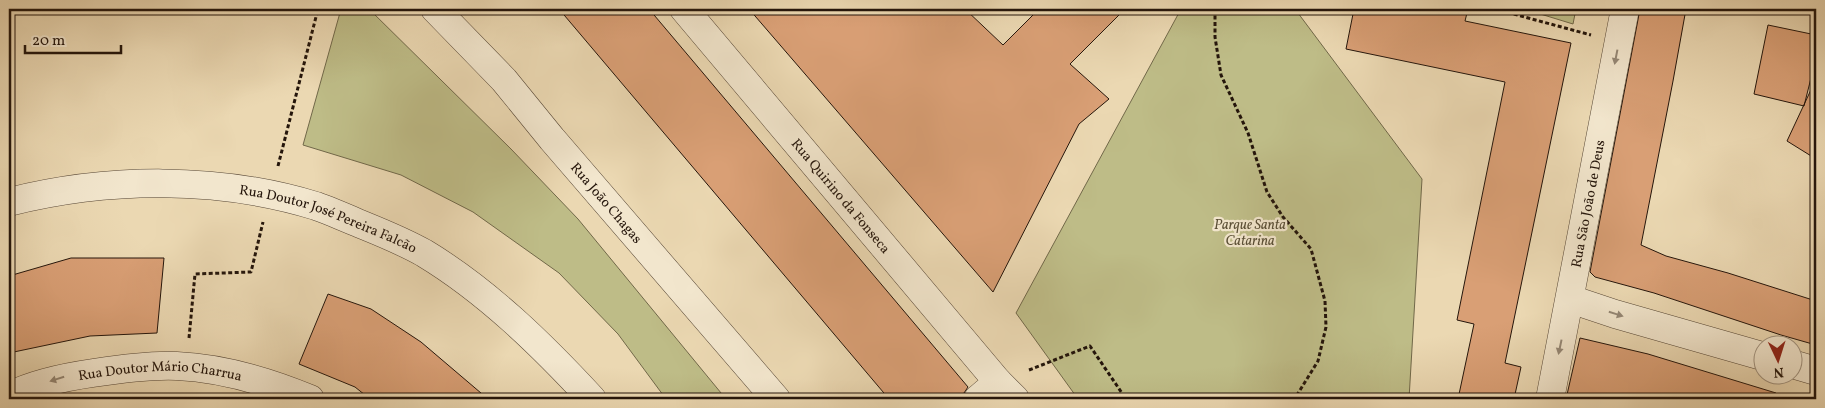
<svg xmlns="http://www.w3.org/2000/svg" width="1825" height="408" viewBox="0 0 1825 408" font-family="Vollkorn,serif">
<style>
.green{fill:#bebc87;stroke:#716849}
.building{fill:#d99f75;stroke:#24150b}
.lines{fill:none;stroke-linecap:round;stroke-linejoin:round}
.minor-casing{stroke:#564635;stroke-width:29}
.tertiary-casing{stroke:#564635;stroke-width:29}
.path{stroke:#24150b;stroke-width:3;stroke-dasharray:4 2.5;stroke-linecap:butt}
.minor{stroke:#f2e6cd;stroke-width:28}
.tertiary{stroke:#f2e6cd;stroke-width:28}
.oneway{fill:#958876}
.labels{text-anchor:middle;stroke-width:4.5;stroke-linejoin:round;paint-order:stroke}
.street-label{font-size:14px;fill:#24150b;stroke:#f2e6cd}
.park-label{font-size:14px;font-style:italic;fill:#5a4f36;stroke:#f2e6cd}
</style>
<rect width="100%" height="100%" fill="#ebd8b2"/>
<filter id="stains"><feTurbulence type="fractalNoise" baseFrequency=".004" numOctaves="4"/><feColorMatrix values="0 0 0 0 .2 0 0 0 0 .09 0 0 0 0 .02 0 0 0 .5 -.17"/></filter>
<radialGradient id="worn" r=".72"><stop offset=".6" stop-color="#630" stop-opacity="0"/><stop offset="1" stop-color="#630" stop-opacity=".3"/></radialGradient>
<path class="green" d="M341 9H369L511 149 578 219 726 399H666L618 334 559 273 473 212 401 175 303 145Z
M1181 9H1295L1422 179 1409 399H1078L1016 313Z
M1524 9H1576L1573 24Z"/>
<path class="building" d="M559 9H649L968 387 964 393 956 399H889Z
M749 9H965L1003 45 1039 9H1125L1070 64 1109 99 1079 124 993 292Z
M1354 9H1447L1467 13 1465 21 1571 43 1505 363 1521 367 1514 399H1458L1474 324 1457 320 1505 82 1346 49Z
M1640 9H1686L1673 81 1641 245 1666 256 1728 273 1816 301V345L1781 335 1654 293 1595 277 1590 272Z
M1768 25 1816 35V58L1804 106 1754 94Z
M1816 79V159L1787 141Z
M71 258H164L157 333 90 336 9 353V276Z
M328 294 371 309 421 342 488 399H370L355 387 299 364Z
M1580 338 1648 354 1776 393 1775 399H1566Z"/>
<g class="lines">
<defs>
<g id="minor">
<path id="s1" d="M684 9 998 382 978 399"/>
<path id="s2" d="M9 202C108 177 218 176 316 206 330 211 344 217 358 223 380 232 403 241 424 253 487 291 542 345 592 399"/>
<path d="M1570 299 1615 314 1762 356"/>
<path d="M1792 364 1816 371"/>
<path d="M998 382 1015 399"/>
<path id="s3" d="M1550 399 1625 9"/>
</g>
<g id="tertiary">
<path id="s4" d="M435 9 504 80 552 139 776 399"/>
<path id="s5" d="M9 396C35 383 65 377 93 373 121 369 149 365 177 366 222 368 269 382 310 399"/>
</g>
</defs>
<use href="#minor" class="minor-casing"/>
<use href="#tertiary" class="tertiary-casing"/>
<path class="path" d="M1215 9V37L1221 75 1248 133 1267 192 1283 217 1311 249 1325 301 1326 327 1318 361 1297 395V399
M1495 9 1591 35
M278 166 318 9
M189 338 195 274 251 272 263 222
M1029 370 1090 346 1126 399"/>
<use href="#minor" class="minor"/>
<use href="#tertiary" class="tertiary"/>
</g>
<defs><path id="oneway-solid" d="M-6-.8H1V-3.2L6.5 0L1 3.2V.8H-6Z" transform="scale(1.25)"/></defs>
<g class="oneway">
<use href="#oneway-solid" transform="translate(1616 57) rotate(101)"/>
<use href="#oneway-solid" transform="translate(1616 314) rotate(17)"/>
<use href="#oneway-solid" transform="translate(1560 347) rotate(102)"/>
<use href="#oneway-solid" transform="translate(57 379) rotate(163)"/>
</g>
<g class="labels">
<g class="street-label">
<text dy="5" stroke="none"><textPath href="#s1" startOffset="244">Rua Quirino da Fonseca</textPath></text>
<text dy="5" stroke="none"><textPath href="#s4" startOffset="259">Rua João Chagas</textPath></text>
<text dy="5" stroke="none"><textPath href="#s3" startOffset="199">Rua São João de Deus</textPath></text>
<text dy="5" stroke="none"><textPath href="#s2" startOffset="326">Rua Doutor José Pereira Falcão</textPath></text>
<text dy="5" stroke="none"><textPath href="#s5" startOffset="155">Rua Doutor Mário Charrua</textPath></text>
</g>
<g class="park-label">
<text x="1250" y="229">Parque Santa<tspan x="1250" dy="16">Catarina</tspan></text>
</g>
</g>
<rect width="1825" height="408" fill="none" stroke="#ebd8b2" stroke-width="30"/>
<rect x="10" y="10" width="1805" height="388" fill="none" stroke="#24150b" stroke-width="2.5"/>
<rect x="15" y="15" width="1795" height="378" fill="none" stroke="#24150b"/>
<g transform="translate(1778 360) rotate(176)"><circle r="24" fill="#f2e6cd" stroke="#a0927f"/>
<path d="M0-4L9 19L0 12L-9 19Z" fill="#8f2418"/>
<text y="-8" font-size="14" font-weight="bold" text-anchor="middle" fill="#24150b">N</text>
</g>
<path d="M25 45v8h96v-8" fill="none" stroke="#24150b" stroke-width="2.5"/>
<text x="32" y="45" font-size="15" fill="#24150b" stroke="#f2e6cd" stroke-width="4" paint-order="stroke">20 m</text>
<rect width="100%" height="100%" filter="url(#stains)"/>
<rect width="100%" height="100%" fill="url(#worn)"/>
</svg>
